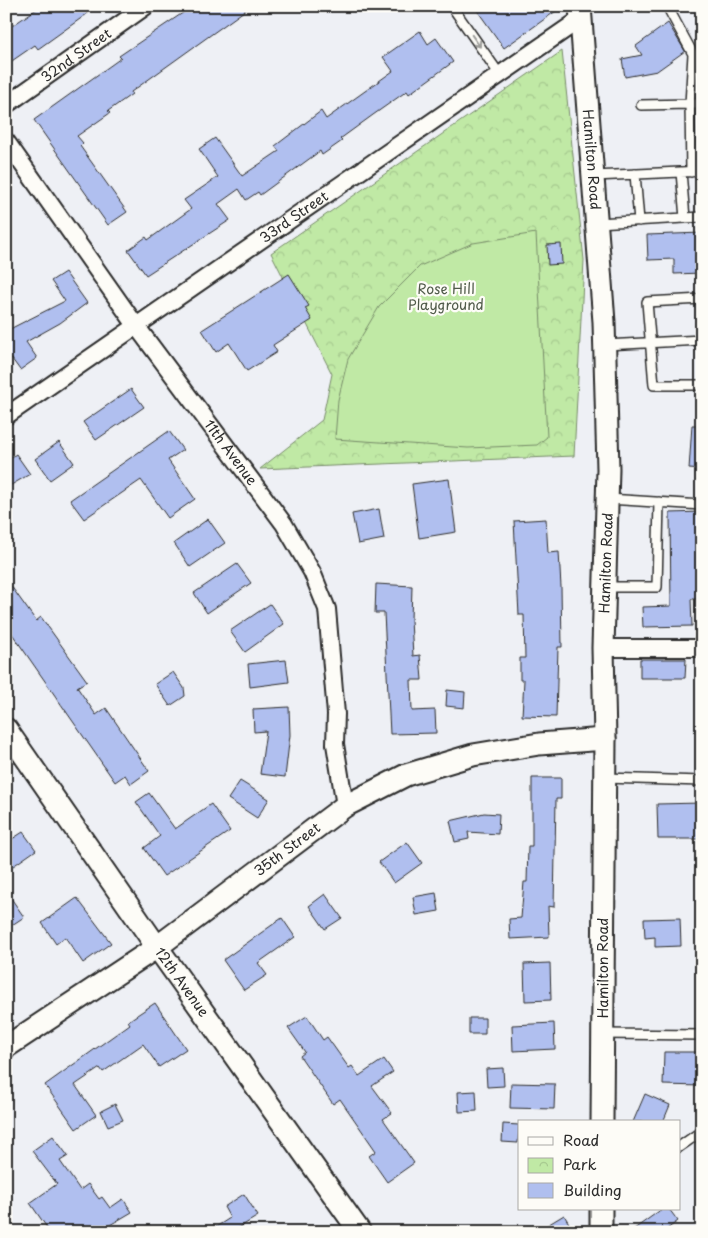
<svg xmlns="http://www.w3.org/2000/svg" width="708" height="1238" viewBox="0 0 708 1238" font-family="'Playpen Sans',sans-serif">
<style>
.park{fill:url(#park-crowns);stroke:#768a68}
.pitch{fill:#c0e9a5;stroke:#768a68}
.building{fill:#b0bfef;stroke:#2b2b2b}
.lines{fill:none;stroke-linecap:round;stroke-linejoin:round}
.service-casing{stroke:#2b2b2b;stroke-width:12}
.minor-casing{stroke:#2b2b2b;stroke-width:20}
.tertiary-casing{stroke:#2b2b2b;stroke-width:25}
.service{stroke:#fdfcf7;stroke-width:9}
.minor{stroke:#fdfcf7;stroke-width:16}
.tertiary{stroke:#fdfcf7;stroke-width:21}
.oneway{stroke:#9e9e9b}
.labels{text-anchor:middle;stroke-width:4.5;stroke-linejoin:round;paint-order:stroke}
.street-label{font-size:14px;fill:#2b2b2b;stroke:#fdfcf7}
.park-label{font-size:14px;fill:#505a4a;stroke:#fdfcf7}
</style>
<defs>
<pattern id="park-crowns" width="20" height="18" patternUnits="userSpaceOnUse" patternTransform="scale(1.25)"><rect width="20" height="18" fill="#c0e9a5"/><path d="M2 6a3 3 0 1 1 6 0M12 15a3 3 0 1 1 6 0" fill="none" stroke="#a5c88e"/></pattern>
</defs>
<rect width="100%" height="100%" fill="#eef0f5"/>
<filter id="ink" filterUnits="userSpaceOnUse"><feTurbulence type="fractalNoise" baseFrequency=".02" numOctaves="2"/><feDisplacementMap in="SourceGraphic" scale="10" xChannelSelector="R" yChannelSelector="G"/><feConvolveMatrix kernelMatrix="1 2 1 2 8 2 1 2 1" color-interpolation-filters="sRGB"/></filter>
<g filter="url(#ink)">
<path class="park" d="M562 51 584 260 574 456 260 469 322 420 332 374 271 253Z"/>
<path class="pitch" d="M536 233 547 437 537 445 468 448 335 439 338 400 348 359 379 307 420 266 473 243Z"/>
<path class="building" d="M41 6H82L87 14 38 49 35 45 6 65V30Z
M193 6H251L131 92 132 94 108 111 110 113 77 136 83 143 80 146 127 212 108 225 34 120 121 58 119 56Z
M474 6H563L504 48Z
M668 23 685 51 657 71 625 77 622 59 642 55 636 46Z
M420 31 428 44 436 38 453 62 409 94 407 91 373 115 340 139 342 141 322 155 320 151 260 195 258 192 246 200 239 189 218 204 230 220 146 275 128 250 146 237 148 240 191 209 184 200 218 177 199 149 215 138 242 176 279 151 275 146 321 111 326 119 393 71 383 57Z
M702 233V273L674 274V259L648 260 647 235Z
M561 244 562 264 548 265 547 245Z
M65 272 87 303 60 323 26 342 37 358 20 370 6 351V331L65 301 51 281Z
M289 274 309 306 305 308 312 320 273 345 277 352 247 371 229 343 216 352 202 330Z
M131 389 144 407 96 440 83 422Z
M692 425H702V470L689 469Z
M169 431 183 450 168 460 195 499 168 518 141 480 84 519 70 500Z
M59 442 74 463 50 480 35 459Z
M16 454 30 474 6 488V461Z
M449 479 456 532 419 538 412 484Z
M379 509 384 539 358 544 352 514Z
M702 512V599H691L692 626 643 627 642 607 671 606 670 513Z
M208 519 225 543 190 567 174 543Z
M546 519 548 553 559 552 561 587 562 647H558L556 717 522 716 524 680H520V658H525L524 615H519L514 521Z
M237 564 251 583 207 613 194 593Z
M6 579 36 621 41 617 87 681 77 687 96 715 106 708 149 771 131 784 125 775 115 782 6 625Z
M376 584 412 586 411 620 413 656 420 655 422 680H411L412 711 435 710 436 733 390 734 384 613H375Z
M270 604 284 624 245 652 230 631Z
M640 659H686L685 678H640Z
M286 660 289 682 250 687 248 664Z
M173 672 184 688 185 696 170 706 155 684Z
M447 690 465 692 464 708 446 706Z
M289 707 290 735 285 777 260 774 266 731 254 732 253 709Z
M532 778H561V799H556L554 907 548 906 549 937 510 939 509 919 521 918 524 882H527L528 846H532Z
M240 781 269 799 257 818 228 799Z
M149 793 175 829 211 804 230 831 164 876 144 848 160 836 136 802Z
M702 803V839H658L657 804Z
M484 813 499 814 498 834 468 832 469 839 455 842 450 821Z
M23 832 36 850 6 871V843Z
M407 842 422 863 394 883 379 862Z
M6 891 24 917 6 929Z
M436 893 439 911 416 915 413 897Z
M325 894 342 918 325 929 309 906Z
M77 898 111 943 83 963 65 937 56 944 42 923Z
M282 918 295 937 258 963 267 975 244 990 223 960Z
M680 918 681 946 655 947V937L645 938 644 919Z
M550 963 551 1000 525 1001 524 964Z
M155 1003 186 1049 159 1067 143 1044 103 1072 100 1068 75 1085 96 1115 76 1129 45 1085 130 1024 128 1021Z
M307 1016 323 1040 327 1037 349 1068 352 1066 359 1076 384 1059 393 1072 372 1086 392 1113 383 1119 414 1163 387 1182 369 1156 376 1151 340 1099 333 1104 300 1056 305 1052 288 1028Z
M469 1018H485V1034H469Z
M554 1023 555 1049 513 1051 512 1025Z
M664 1052H702V1086L663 1085Z
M503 1068 504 1086 487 1087 486 1069Z
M511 1083 555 1084 554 1109 510 1108Z
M476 1091 477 1111 459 1112 458 1092Z
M645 1094 670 1105 663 1122H633Z
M115 1104 123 1120 108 1126 101 1111Z
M503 1124 519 1125 518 1143 502 1142Z
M53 1136 68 1156 60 1161 80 1190 88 1184 99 1199 102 1197 110 1208 123 1199 132 1212 98 1232H50L30 1203 57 1184 32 1151Z
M244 1194 258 1216 232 1232H208L230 1218 224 1207Z
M662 1209H669L678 1221 663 1232H630Z
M564 1215 574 1232H536Z"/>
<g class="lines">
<defs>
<path id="service" d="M453 6V8L500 75
M667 6 693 54 690 104H702
M641 105 690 104 691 172
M681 172 685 218
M635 174 639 221
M594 176 702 171
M597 223 702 217
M702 299 647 302 654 385H702
M605 345 702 340
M608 499 702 505
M605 587H657L659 502
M605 778 702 781
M602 1034 702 1035
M679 1147 702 1131"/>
<g id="minor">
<path id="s1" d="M6 105 146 6"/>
<path id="s2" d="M6 141 137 327 284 524 312 572 327 609 336 714 335 744 345 806"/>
<path id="s3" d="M6 416 582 18"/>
<path d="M603 648H702"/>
</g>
<g id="tertiary">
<path id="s4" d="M580 6 604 322 608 469 603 648 605 739 602 1122"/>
<path id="s5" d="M6 729 157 947 360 1232"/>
<path id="s6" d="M6 1047 157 947 345 806 406 775 473 755 539 744 605 739"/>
<path d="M601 1232V1209"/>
</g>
</defs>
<use href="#service" class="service-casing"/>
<use href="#minor" class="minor-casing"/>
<use href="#tertiary" class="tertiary-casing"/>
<use href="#service" class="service"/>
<use href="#minor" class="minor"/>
<use href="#tertiary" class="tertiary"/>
</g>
<defs><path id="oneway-shaft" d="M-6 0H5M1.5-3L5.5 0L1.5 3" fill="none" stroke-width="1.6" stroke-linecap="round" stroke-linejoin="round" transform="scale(1.25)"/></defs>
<use class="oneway" href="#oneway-shaft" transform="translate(476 41) rotate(55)"/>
</g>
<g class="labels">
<g class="street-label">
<text dy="5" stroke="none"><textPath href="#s1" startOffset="86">32nd Street</textPath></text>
<text dy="5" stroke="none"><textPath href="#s4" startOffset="154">Hamilton Road</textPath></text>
<text dy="5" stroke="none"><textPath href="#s3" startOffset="350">33rd Street</textPath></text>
<text dy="5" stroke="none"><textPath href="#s2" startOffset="384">11th Avenue</textPath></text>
<text transform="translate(606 563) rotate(-88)" y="5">Hamilton Road</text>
<text dy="5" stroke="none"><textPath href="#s6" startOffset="344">35th Street</textPath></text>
<text transform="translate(603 968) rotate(-90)" y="5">Hamilton Road</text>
<text dy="5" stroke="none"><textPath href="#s5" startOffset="308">12th Avenue</textPath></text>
</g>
<g class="park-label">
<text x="446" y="294">Rose Hill<tspan x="446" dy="16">Playground</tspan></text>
</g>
</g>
<rect width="708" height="1238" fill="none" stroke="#fdfcf7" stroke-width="25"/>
<rect x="12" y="12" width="683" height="1213" fill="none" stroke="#2b2b2b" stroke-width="2" filter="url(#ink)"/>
<rect x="518" y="1120" width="162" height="90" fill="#fdfcf7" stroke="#a9a8a5"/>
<rect x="528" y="1137" width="25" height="8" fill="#fdfcf7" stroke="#a9a8a5"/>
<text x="563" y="1146" font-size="15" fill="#2b2b2b">Road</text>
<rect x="528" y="1158" width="25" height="15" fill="url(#park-crowns)" stroke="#a9a8a5"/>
<text x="563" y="1170" font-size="15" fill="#2b2b2b">Park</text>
<rect x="528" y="1183" width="25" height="15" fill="#b0bfef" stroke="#a9a8a5"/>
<text x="563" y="1196" font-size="15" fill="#2b2b2b">Building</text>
</svg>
